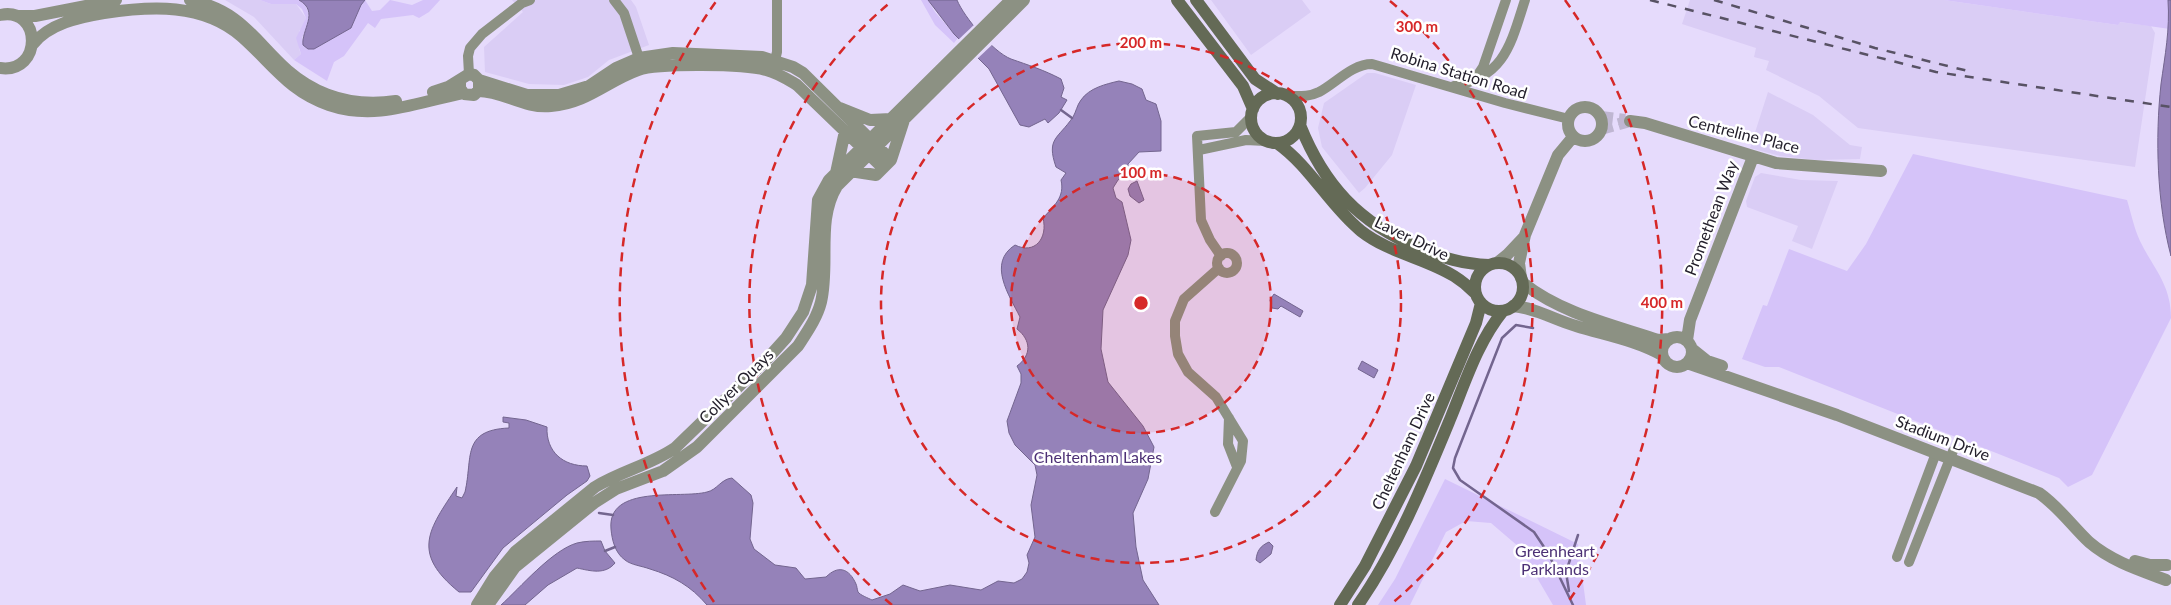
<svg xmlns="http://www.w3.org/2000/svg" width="2171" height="605" viewBox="0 0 2171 605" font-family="Lato,sans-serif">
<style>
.built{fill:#dacdf5}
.green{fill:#d5c3f9}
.water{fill:#9582b9;stroke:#73658f}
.pier{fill:#e6dbfc}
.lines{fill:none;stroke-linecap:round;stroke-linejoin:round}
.stream{stroke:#73658f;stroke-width:2.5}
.tertiary-tunnel{stroke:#bfb6d2;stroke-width:12;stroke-dasharray:12 6;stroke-linecap:butt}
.minor{stroke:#8c9183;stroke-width:10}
.tertiary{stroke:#8c9183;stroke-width:12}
.secondary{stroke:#646a56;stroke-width:12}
.rail{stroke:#585264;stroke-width:2.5;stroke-dasharray:9 9;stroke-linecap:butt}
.ring{fill:none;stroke:#d62828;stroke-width:2.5;stroke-dasharray:9 6}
.labels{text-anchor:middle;stroke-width:5;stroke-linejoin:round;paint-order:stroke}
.street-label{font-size:16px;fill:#24202c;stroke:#fff}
.park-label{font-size:16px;fill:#4c3075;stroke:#fff}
.centre{fill:#d62828;stroke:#fff;stroke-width:2.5}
.ring-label{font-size:15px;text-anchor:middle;font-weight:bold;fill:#d62828;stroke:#fff;stroke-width:5;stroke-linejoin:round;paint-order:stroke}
</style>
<rect width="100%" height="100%" fill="#e6dbfc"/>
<path class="built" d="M225 0H260L271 4H296L306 18 303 27 299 31V49L301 54 294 60 254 17Z
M512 0H631L636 7 649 45 609 60 588 77 564 85 529 84 485 72 484 47 523 12Z
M1211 0H1302L1311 12 1251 55Z
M1690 0H1944L2118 25 2119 22 2151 26 2155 33 2135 167 1858 128 1819 96 1766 70 1769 61 1754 57 1756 48 1682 24Z
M1367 73H1375L1416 85 1392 155 1365 188 1359 193 1322 147 1318 128 1324 103Z
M1768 92 1813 115 1850 145 1862 147 1860 159 1816 160 1780 156 1750 148Z
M1761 173 1801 180 1838 181 1812 249 1792 241 1798 226 1747 207 1746 201 1755 177Z"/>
<path class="green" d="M260 0H299C314 9 308 26 302 38L308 49H314L351 28 361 5 365 0 372 11 380 10 390 0 412 5 423 0H440L429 12 419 18 413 15 381 19 375 28 368 23 344 56 334 62 327 81 294 60 301 54 296 38 306 18 302 9 296 4H271Z
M921 0H928L935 12 958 38 954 43 935 25Z
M1944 0H2168L2170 29 2120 22 2118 25Z
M1913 154 2127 200C2131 213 2134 228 2140 241 2153 268 2171 284 2171 318L2092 475 2068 487 2059 478 1779 367H1765L1742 359 1763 305 1767 306 1789 249 1847 271 1866 244Z
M1445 479 1578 544 1586 605H1553L1519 547 1491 523 1466 521 1446 532 1410 605H1378L1395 579Z"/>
<path class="water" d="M299 0H365L361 5 351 28 314 49H308L303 45C301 30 320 12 299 0Z
M928 0H957C964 17 993 52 1011 59 1028 65 1044 70 1061 79L1064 88 1061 97 1067 100 1059 113 1048 123 1045 119 1029 127 1020 125 989 69 954 34Z
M2168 0H2171V256C2157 203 2155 139 2161 84 2165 55 2170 30 2168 0Z
M1119 81 1132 84 1142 89 1146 100 1156 104 1161 121V151L1139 152 1128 164V172L1118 180 1113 188 1116 198 1122 202 1131 240 1128 255 1103 310 1101 349 1108 382 1143 426 1154 447 1148 479 1133 513 1136 547 1143 580 1159 605H707C691 586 673 576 650 569 642 566 631 565 625 560 615 553 612 540 611 529 607 484 681 499 707 492 717 490 721 479 732 478L751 495 753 503 750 539 754 549 775 565 796 568 805 579 826 577C838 565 849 568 856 584 857 586 857 589 858 592 860 595 868 598 872 600L890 594 903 585 920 591 950 585 981 590 998 581 1014 583 1022 579 1027 572 1029 563 1027 555 1035 537 1031 505 1037 475 1035 465 1015 445 1009 433 1007 421 1021 383V374L1017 366C1032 355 1031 340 1017 329L1020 317C1009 295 987 263 1015 245 1035 255 1048 238 1043 218 1054 206 1065 197 1061 180L1066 173 1056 167C1046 138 1058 139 1073 117 1076 112 1077 105 1081 100 1089 88 1106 84 1119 81Z
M1137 181 1144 200 1139 203 1130 196 1128 189 1131 184Z
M1274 294 1303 311 1300 317 1281 306 1278 309 1272 308 1270 300Z
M1362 361 1378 370 1374 378 1358 369Z
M503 417 526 420 547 427C546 452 563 466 587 466L590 476 587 481 567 495 503 548 471 592H459C411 553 428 530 457 487L456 496 462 498 465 492C473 458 461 430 509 428V423L503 422Z
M601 541 605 551 615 563C605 575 591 571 577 568L548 585 525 605H501C520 588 552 550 577 543 585 541 594 541 601 541Z
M1269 542 1273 546 1271 554 1260 563 1256 560C1257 551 1260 546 1269 542Z"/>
<path class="pier" d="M976 23 994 43 976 60 957 41Z"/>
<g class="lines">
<path class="stream" d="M1061 110 1072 118
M1533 328 1516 325 1502 338 1455 458 1453 468 1460 480 1534 532 1548 553 1573 605
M599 513 613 515
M605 551 615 547
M1569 591 1566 572 1578 535"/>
<path class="tertiary-tunnel" d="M1601 117 1625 120
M1601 129 1630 121"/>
<path class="minor" d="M614 0 624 13 639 58
M775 60 777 52V0
M469 74 468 56 470 48 482 34 522 3 530 0
M1475 79 1483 67 1506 0
M1454 86C1505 77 1511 43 1525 0
M1288 96C1299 96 1309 97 1319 92 1336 83 1352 64 1372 64L1505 103 1569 119
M1199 150 1246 140 1265 141
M1217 263a10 10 0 1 1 20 0a10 10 0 1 1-20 0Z
M1221 256 1210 240 1201 220 1197 136 1236 132 1252 116
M1229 418 1228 444 1237 467
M1215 512 1241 461 1243 441 1216 397 1188 372 1178 354 1175 336V321L1184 299 1219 268
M1897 557 1936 453
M1909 562 1953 451"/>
<path class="tertiary" d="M190 0C241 11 253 39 287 70 318 97 356 107 396 101
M0 15C42 6 43 74 0 68
M17 16H35L116 0
M33 44C49 24 79 17 104 13 151 6 203 3 241 36 272 63 288 91 329 105 376 121 417 102 463 93
M479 80 527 95H559L589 86 616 68 639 58 673 53 762 57 793 67 803 73 891 160
M478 91C504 91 524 109 551 106 587 103 607 81 638 70 658 63 745 64 766 70 778 73 787 79 797 85L883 168
M433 92 448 87 469 74 474 75 479 80V90L474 95 464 94 460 88V80
M1568 124a17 17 0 1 1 34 0a17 17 0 1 1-34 0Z
M840 108 870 120 891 119
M1630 121 1645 123 1776 163 1881 171
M850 171 876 175 891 160 904 120
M836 173 845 131
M1497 263 1507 255 1524 237
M1521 278 1519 263 1525 235 1558 155 1573 137
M1523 283C1560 313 1613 325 1658 340L1669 339
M1513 306C1536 308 1555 320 1576 326 1605 335 1635 340 1662 355
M1662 352a15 15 0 1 1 30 0a15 15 0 1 1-30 0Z
M1687 340 1690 320 1753 157
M1692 349 1707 361 1722 366
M1687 363 1837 415 2039 493C2059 507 2072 526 2089 542 2111 561 2139 570 2166 580
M2135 561 2150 565H2167
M477 605 495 576 515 552 595 487C621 471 650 465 675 448L768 358 786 338 803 312 812 285 818 200 829 180 1011 0
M488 605 515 567 594 503 616 489 663 471 697 447 798 346C807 332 817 318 821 302 830 264 816 220 837 186L1024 0"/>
<path class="secondary" d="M1177 0 1243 86 1253 109
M1196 0 1255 79 1278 94
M1251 118a25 25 0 1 1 50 0a25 25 0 1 1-50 0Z
M1300 125C1324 185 1359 223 1419 248 1443 258 1463 264 1489 265
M1277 143C1311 167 1329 205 1361 231 1389 253 1425 258 1454 276 1462 281 1469 287 1475 293
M1475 287a24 24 0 1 1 48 0a24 24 0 1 1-48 0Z
M1340 605 1365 566 1416 466 1476 323 1481 303
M1358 605C1397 549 1425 480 1451 417 1466 380 1478 342 1503 311"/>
<path class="rail" d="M1650 0 1936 72 2171 107
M1714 0 1875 48 1968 71"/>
</g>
<circle cx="1141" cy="303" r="130" fill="#d62828" fill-opacity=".12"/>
<g class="ring">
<circle cx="1141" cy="303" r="130"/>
<circle cx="1141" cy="303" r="260"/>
<path d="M892 605A391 391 0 0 1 892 1M1390 1A391 391 0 0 1 1390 605"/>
<path d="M714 602A521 521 0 0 1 717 0M1565 0A521 521 0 0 1 1568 602"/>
</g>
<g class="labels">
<g class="street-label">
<text transform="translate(1459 73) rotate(17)" y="6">Robina Station Road</text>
<text transform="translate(1744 134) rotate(14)" y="6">Centreline Place</text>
<text transform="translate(1711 218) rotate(-69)" y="6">Promethean Way</text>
<text transform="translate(1412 238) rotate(26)" y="6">Laver Drive</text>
<text transform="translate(736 386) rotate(-45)" y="6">Collyer Quays</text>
<text transform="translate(1943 438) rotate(21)" y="6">Stadium Drive</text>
<text transform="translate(1403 451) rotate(-65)" y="6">Cheltenham Drive</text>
</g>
<g class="park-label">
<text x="1098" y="463">Cheltenham Lakes</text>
<text x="1555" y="557">Greenheart<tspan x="1555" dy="18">Parklands</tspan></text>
</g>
</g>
<circle cx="1141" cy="303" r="8" class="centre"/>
<g class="ring-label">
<text x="1417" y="32">300 m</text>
<text x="1141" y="48">200 m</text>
<text x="1141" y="178">100 m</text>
<text x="1662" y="308">400 m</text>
</g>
</svg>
